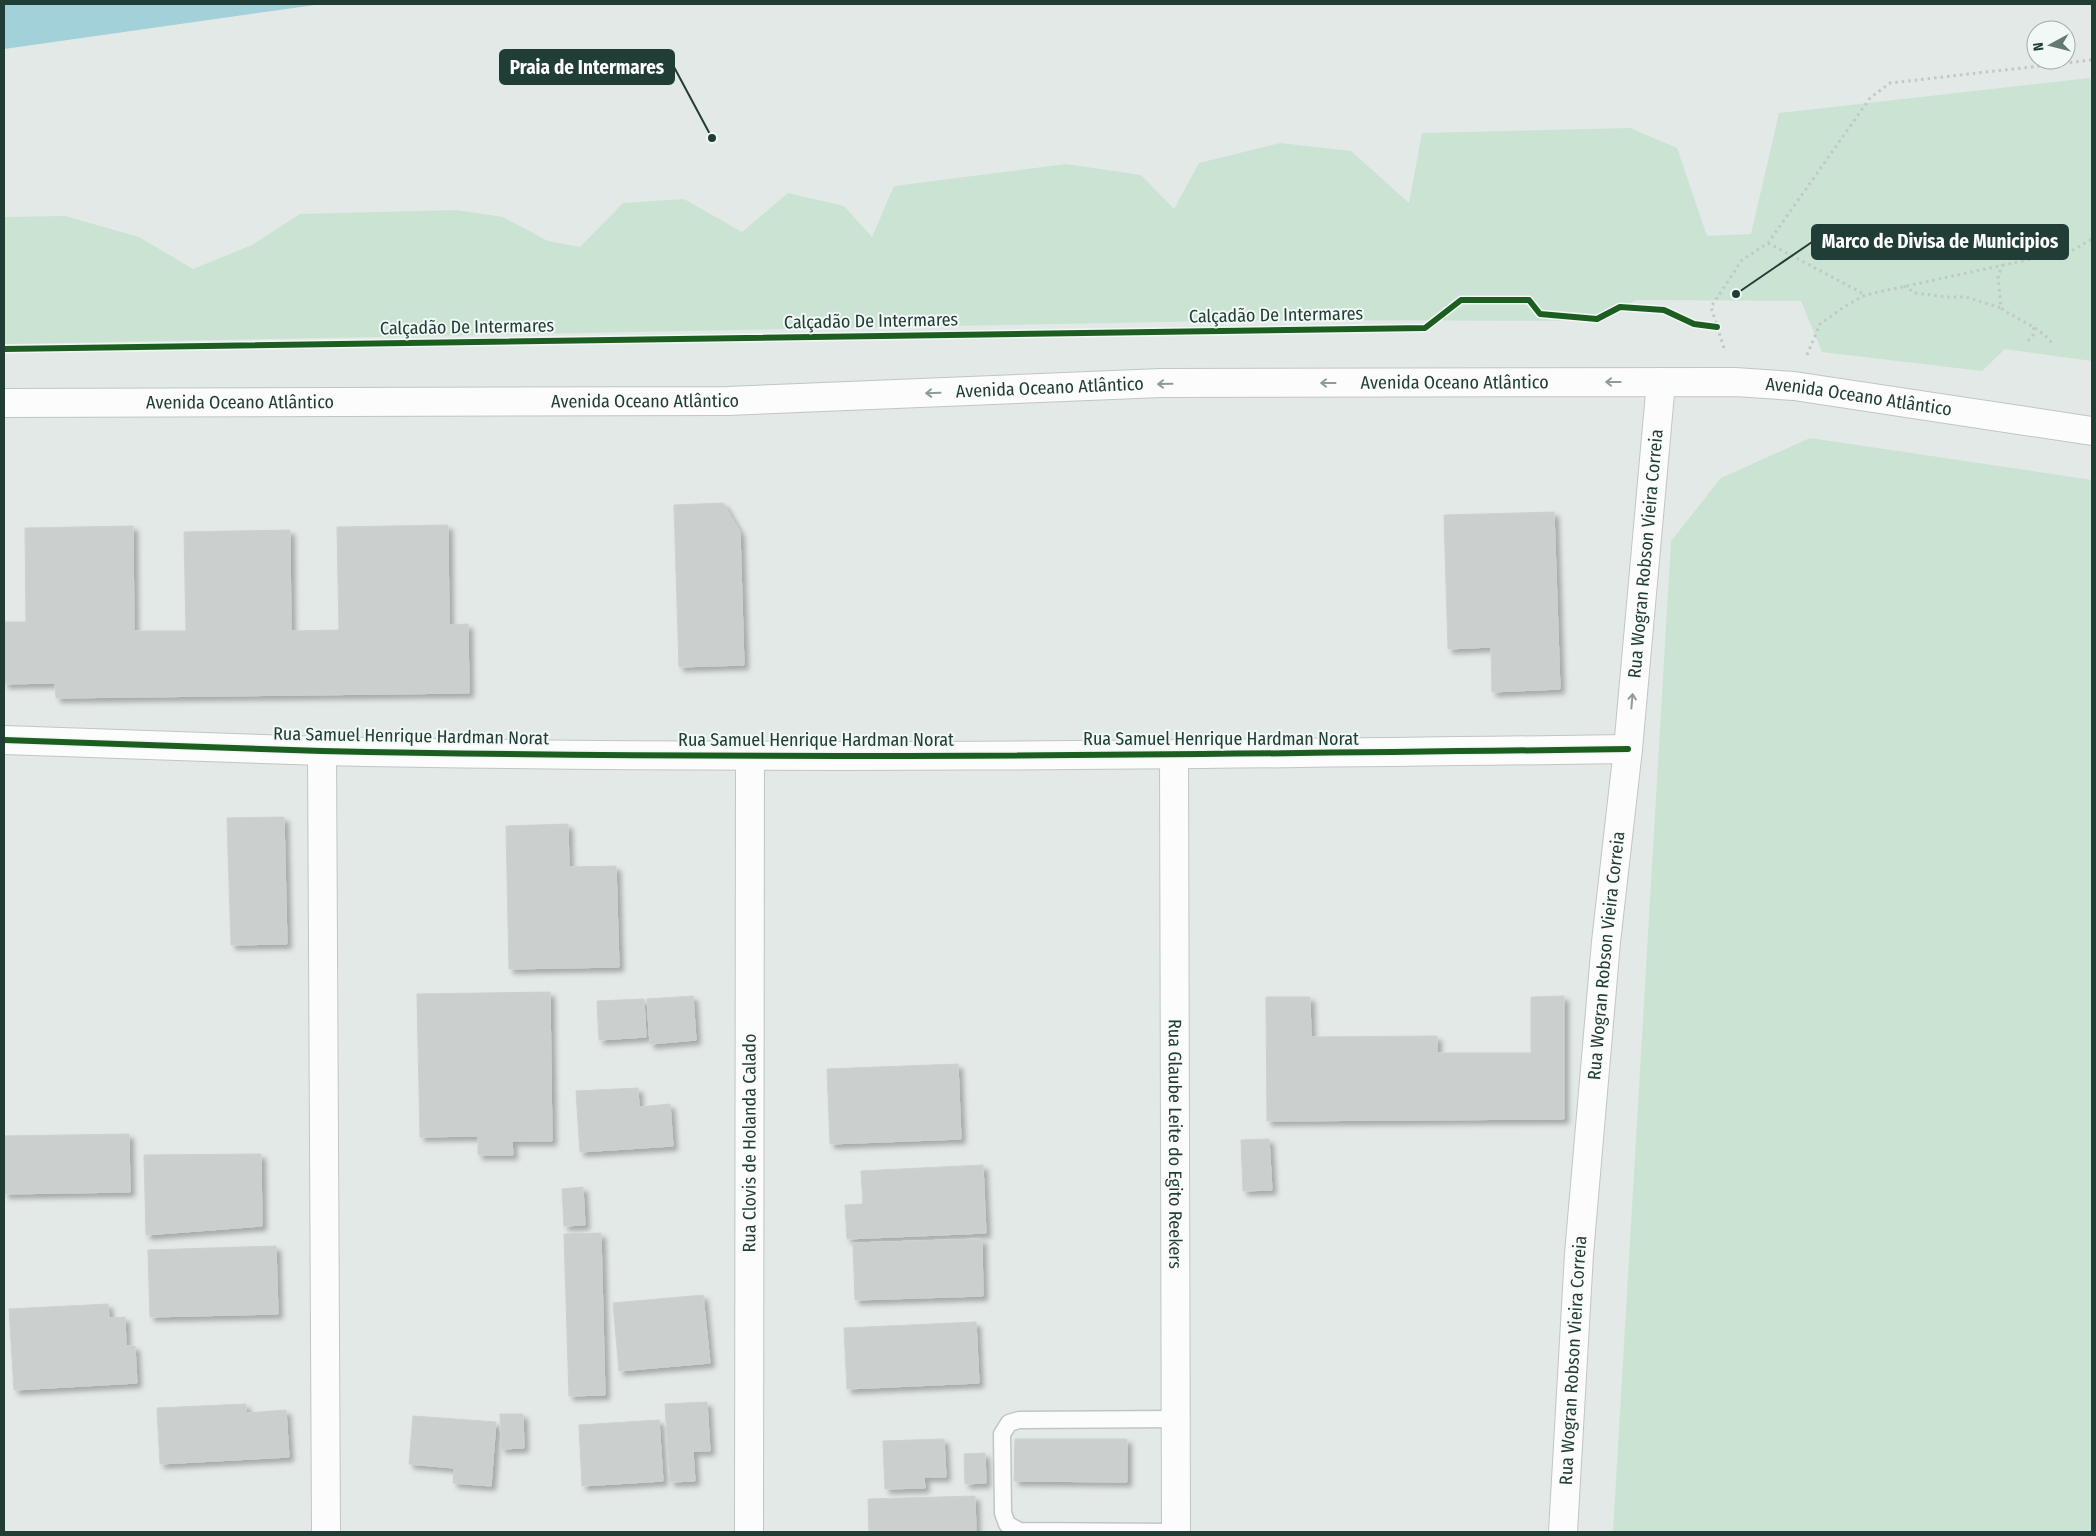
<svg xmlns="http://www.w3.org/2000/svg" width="2096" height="1536" viewBox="0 0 2096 1536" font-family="'Fira Sans Condensed',sans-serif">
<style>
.green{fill:#cbe3d3}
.water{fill:#a2d1d9}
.building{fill:#cbd0ce;stroke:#ccd2cf;filter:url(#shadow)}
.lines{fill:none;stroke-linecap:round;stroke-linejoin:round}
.lane-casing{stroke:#c0c6c3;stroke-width:19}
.street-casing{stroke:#c0c6c3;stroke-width:30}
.secondary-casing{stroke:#bec7c3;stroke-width:30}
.path{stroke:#c0c9c6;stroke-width:3;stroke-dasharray:2.5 4;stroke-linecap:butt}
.lane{stroke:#fbfcfb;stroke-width:16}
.street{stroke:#fbfcfb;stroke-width:28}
.secondary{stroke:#fbfcfb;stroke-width:28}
.cycleway-casing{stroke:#f1f8f5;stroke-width:9}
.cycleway{stroke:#1b5e20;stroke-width:6}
.oneway{stroke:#8e9c98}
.labels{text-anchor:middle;stroke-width:4;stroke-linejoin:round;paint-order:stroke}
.street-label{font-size:18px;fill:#203d36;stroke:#f1f8f5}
.leader{fill:none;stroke:#203d36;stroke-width:2}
.callout-dot{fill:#203d36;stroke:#f1f8f5;stroke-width:2}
.callout{fill:#203d36;stroke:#203d36;stroke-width:2}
.callout-label{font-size:19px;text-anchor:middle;font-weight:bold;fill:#fff}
</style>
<defs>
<filter id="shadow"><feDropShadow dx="4.5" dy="4.5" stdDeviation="2.5" flood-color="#0004"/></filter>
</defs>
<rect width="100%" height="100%" fill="#e3e9e6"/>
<path class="green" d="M2089 78 2092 82V361L2005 349 1982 371 1822 352 1801 301 1636 300 1601 321 1267 320 4 344V217H5L65 216 139 237 193 269 252 245 300 214 456 210 503 217 548 241 580 247 623 203 684 199 742 232 788 193 844 206 872 237 894 186 1066 164 1141 175 1174 209 1199 163 1280 143 1351 151 1409 203 1422 133 1630 128 1677 148 1707 236 1751 234 1779 113Z
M1810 438 2092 480V1532H1613L1671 541 1721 478Z"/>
<path class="water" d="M4 4H322L4 49Z"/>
<path class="building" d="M723 503 740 532 744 665 679 667 674 505Z
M1554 512 1560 689 1492 692 1491 647 1448 649 1444 515Z
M448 525 449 625 468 624 469 693 56 698 55 683 4 684V622H26L25 528 133 526 134 631H186L184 532 290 530 291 631 339 630 337 527Z
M284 817 287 944 231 945 227 818Z
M568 824 569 867 616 866 619 967 509 969 506 826Z
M550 992 552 1141H512L513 1155H478V1136L420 1137 417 994Z
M693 996 696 1040 650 1044 647 999Z
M1564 996V1119L1267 1121 1266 997H1310L1311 1037 1437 1036V1053H1531V997Z
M644 999 646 1037 599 1040 597 1001Z
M958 1064 961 1139 830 1144 827 1069Z
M638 1088 639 1107 670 1104 673 1146 580 1152 576 1091Z
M129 1134 130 1192 4 1194V1136Z
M1269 1139 1272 1190 1243 1191 1241 1140Z
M261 1154 262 1226 146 1235 144 1155Z
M983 1165 986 1233 847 1239 845 1205 863 1204 861 1171Z
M583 1187 585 1225 564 1226 562 1189Z
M601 1233 605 1395 569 1396 564 1234Z
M982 1239 983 1296 855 1300 853 1243Z
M276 1246 278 1314 150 1317 148 1250Z
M703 1295 710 1363 619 1371 613 1303Z
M108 1304 109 1318 125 1317 126 1346H135L137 1383 14 1390 9 1309Z
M976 1322 979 1383 847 1389 844 1328Z
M707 1402 710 1451H693L695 1481 670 1482 665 1404Z
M246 1404V1413L286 1410 289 1457 160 1464 157 1408Z
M500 1414H523L524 1448 501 1449Z
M413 1416 496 1422 491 1486 453 1483 454 1468 409 1464Z
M659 1420 663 1481 582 1486 579 1425Z
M944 1439 946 1477H924L925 1488 885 1489 883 1441Z
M1015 1439H1127V1482L1014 1481Z
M985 1453 986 1483 965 1484 964 1454Z
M975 1496 976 1532H869L868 1499Z"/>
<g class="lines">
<defs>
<path id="lane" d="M1176 1532 1019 1531 1007 1524 1003 1513 1002 1434 1009 1423 1019 1420 1177 1419"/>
<g id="street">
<path d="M4 740C110 744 216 748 322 751 757 760 1193 755 1628 749"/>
<path d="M322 751 326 1532"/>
<path id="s1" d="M1174 755 1176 1532"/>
<path id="s2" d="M749 1532 750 755"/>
<path id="s3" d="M1563 1532 1579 1254 1606 942 1628 749 1661 382"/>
</g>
<g id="secondary">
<path id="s4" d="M4 403 728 401 1161 383 1735 382 1794 386 2092 431"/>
</g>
</defs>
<use href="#lane" class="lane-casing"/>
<use href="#street" class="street-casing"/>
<use href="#secondary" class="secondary-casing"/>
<path class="path" d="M1768 243 1864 294
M2003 264 1998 276 2001 308C2019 321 2037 325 2052 343
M1904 286 1915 293 1948 297H1966L2001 308
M2028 341 2033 335 2034 327
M1724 348 1711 307 1742 260 1768 243 1870 98 1890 83 2092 60
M1807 355 1820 324 1844 307 1865 295 2073 250 2092 239"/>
<use href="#lane" class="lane"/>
<use href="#street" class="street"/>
<use href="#secondary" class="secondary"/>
<defs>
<path id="cycleway" d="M4 349 1425 328 1461 300H1529L1540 314 1597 319 1620 307 1664 310 1694 324 1717 327
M4 740C110 744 216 748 322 751 757 760 1193 755 1628 749"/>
</defs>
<use href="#cycleway" class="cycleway-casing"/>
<use href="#cycleway" class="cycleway"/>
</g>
<defs><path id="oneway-shaft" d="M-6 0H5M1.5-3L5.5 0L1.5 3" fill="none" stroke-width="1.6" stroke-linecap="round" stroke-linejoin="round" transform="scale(1.25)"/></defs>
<g class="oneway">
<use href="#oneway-shaft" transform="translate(1613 382) rotate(180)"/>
<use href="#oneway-shaft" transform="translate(1328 383) rotate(180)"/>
<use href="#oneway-shaft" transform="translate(1165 384) rotate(179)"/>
<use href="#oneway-shaft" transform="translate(933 393) rotate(178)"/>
<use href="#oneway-shaft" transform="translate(1632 701) rotate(-85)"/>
</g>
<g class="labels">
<g class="street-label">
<text transform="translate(1276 315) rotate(-1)" y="6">Calçadão De Intermares</text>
<text transform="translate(871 321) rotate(-1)" y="6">Calçadão De Intermares</text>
<text transform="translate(467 327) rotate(-1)" y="6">Calçadão De Intermares</text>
<text dy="6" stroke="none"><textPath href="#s4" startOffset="1451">Avenida Oceano Atlântico</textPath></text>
<text dy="6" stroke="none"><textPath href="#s4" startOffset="1046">Avenida Oceano Atlântico</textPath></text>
<text dy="6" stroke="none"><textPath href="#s4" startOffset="1856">Avenida Oceano Atlântico</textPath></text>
<text dy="6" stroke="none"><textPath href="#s4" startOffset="641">Avenida Oceano Atlântico</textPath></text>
<text dy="6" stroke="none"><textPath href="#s4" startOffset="236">Avenida Oceano Atlântico</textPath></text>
<text dy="6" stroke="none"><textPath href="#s3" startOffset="982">Rua Wogran Robson Vieira Correia</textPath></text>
<text transform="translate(411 736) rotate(1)" y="6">Rua Samuel Henrique Hardman Norat</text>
<text x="1221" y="745">Rua Samuel Henrique Hardman Norat</text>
<text x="816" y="746">Rua Samuel Henrique Hardman Norat</text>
<text dy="6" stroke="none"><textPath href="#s3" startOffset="578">Rua Wogran Robson Vieira Correia</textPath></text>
<text dy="6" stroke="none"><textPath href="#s2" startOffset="389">Rua Clovis de Holanda Calado</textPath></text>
<text dy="6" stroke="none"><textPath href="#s1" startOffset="389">Rua Glaube Leite do Egito Reekers</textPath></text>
<text dy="6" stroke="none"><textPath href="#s3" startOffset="172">Rua Wogran Robson Vieira Correia</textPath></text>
</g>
</g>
<path class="leader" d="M712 138L674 67M1736 294L1812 242"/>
<g class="callout-dot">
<circle cx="712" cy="138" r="5"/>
<circle cx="1736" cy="294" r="5"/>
</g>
<g class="callout">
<rect x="500" y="50" width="174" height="34" rx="5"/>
<rect x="1812" y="225" width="256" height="34" rx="5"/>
</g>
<g class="callout-label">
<text x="587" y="74">Praia de Intermares</text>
<text x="1940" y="248">Marco de Divisa de Municipios</text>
</g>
<rect width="2096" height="1536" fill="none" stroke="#203d36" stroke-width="10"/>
<g transform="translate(2051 45) rotate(263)"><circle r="24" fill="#f1f8f5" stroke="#9dada9"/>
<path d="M0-4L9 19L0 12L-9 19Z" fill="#647974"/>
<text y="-8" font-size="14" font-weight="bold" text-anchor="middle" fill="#203d36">N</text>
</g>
</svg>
